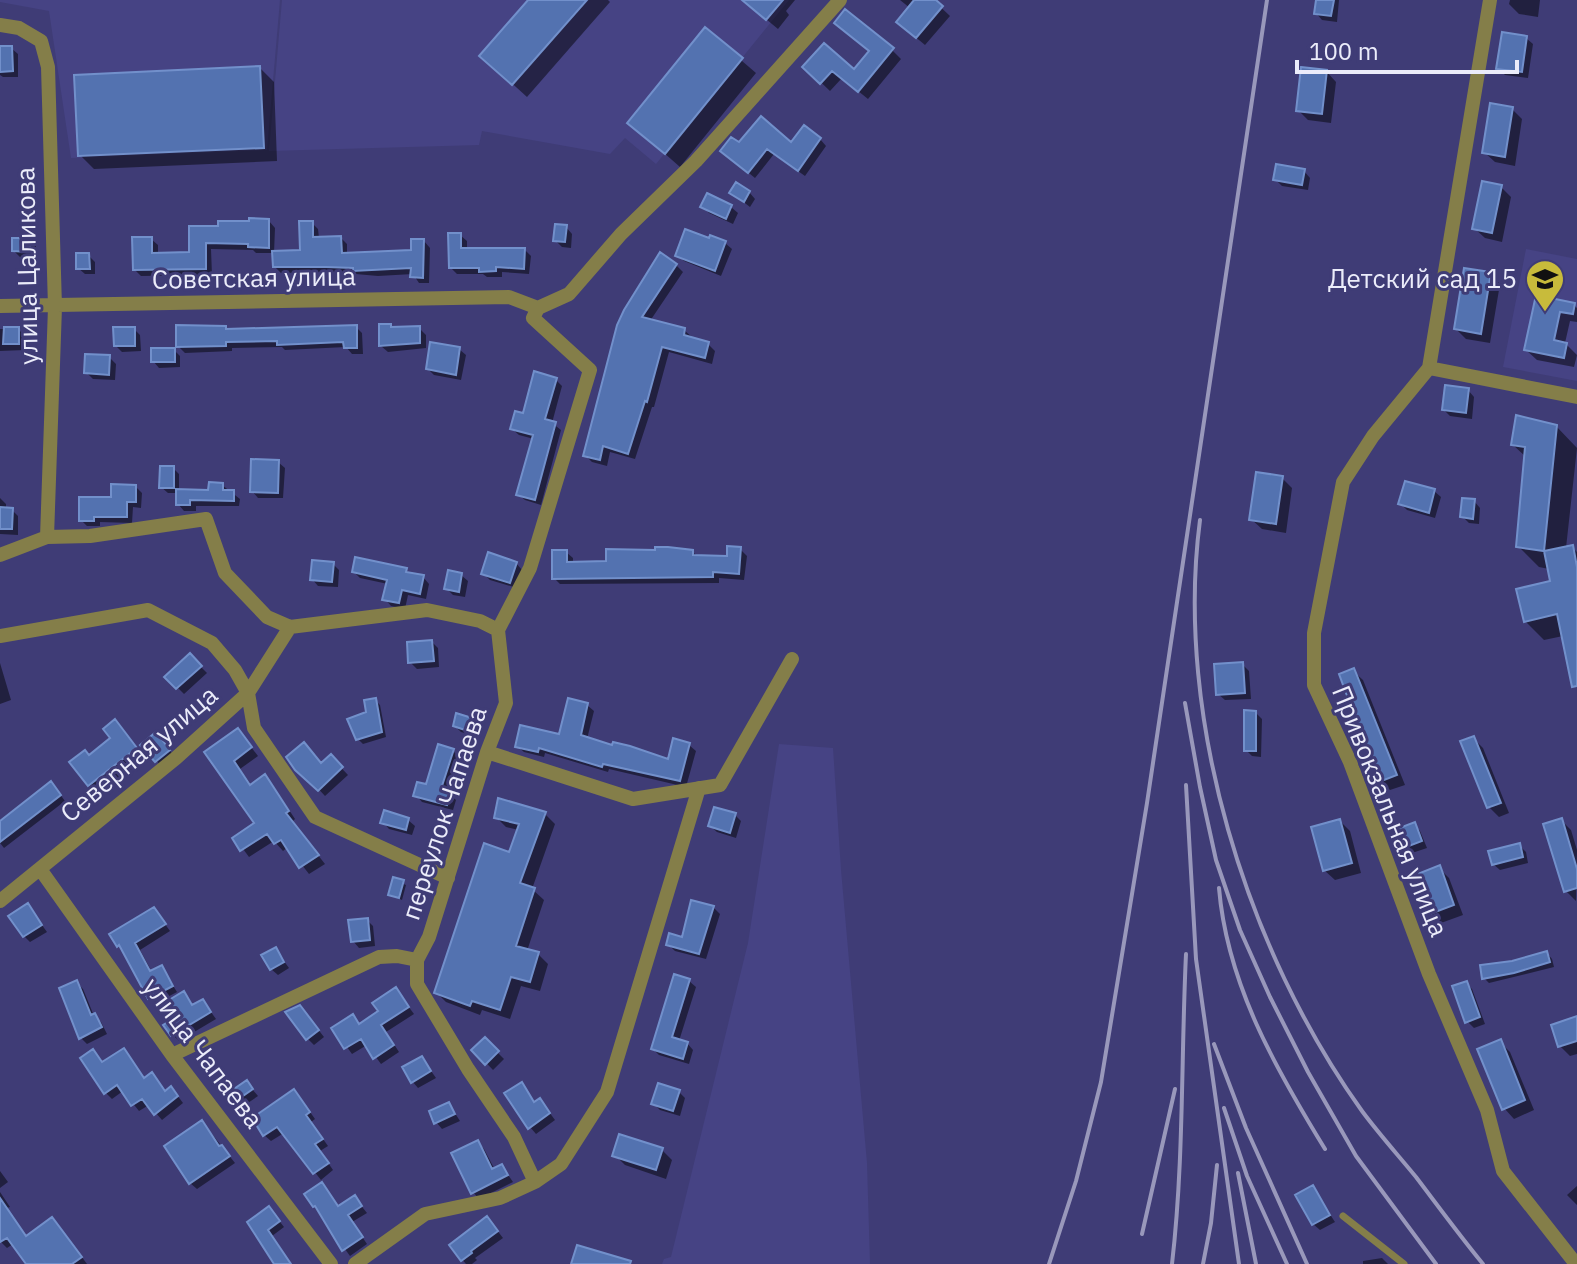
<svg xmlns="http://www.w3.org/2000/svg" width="1577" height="1264" viewBox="0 0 1577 1264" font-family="'IBM Plex Sans',sans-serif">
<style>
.built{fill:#464384}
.shadow{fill:#0007}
.building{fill:#5372b0;stroke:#7290cb;stroke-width:2}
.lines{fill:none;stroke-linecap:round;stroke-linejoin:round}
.lane{stroke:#847e49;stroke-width:7}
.street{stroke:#847e49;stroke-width:14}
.rail{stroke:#9998bb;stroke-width:4}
.labels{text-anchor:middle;stroke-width:6;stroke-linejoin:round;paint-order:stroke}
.street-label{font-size:26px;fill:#ebecfa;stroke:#3f3c76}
.poi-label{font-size:26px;fill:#ebecfa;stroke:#3f3c76;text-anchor:end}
</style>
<rect width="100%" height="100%" fill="#3f3c76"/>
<path class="built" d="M0 0H280L267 150 71 158 49 11 0 2Z
M282 0H789L656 164 625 138 610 154 482 131 479 145 269 151Z
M1526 249 1577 259V381L1503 367Z
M779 744 833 748 841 870 867 1163 870 1264H662L664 1259 671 1257 748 943Z"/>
<path class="shadow" d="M531 0H608L610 2 527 97 496 69Z
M743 0H795L786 11 789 15 778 29Z
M900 0H933L950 16 925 45 907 30 910 8Z
M1318 0H1339L1337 22 1322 20 1316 13Z
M1510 0H1540L1538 17 1519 14 1509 4Z
M706 30 756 73 680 167 630 123Z
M1526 38 1533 44 1528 78 1505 75 1498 68Z
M0 48H11L18 54V77H3L0 75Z
M892 50 901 59 868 99 842 78 830 91 805 67 854 72Z
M260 68 274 82 277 161 94 169 80 155Z
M1326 71 1336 82 1331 123 1308 120 1298 110Z
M1512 109 1522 119 1515 166 1495 162 1484 152Z
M820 139 826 146 805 176 774 154 755 178 729 157 739 145H792Z
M1304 171 1310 178 1308 190 1282 186 1275 179Z
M1501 187 1511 197 1502 242 1485 238 1474 228Z
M749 192 755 199 750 207 732 193Z
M708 196 731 207 738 213 733 224 709 213 703 206Z
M269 221 275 228 274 253 302 252 312 223 318 229 319 238H341L347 244V255L413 252 424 241 430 248 429 283H419L413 274 378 276 333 272 281 273 275 267 274 253H256L253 250 211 249 212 275 141 276 134 269 151 239 158 245V255L191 254 219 228Z
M566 227 572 234 571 248 562 247 555 240Z
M460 235 467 241V250H525L531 256 529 274 502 272V277H487L483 274H457L451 268Z
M29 240 36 246V257H20L14 251Z
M725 243 732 249 721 276 684 261 677 255Z
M88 255 95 262V274H85L78 268Z
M676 265 683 272 650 321 684 330 692 337 708 344 715 351 712 364 669 352 654 407H652L635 459 610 452 607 466 592 462 585 455 619 326Z
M1490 274 1500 284 1490 343 1466 339 1456 329Z
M1537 297 1574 305 1577 308V322L1570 321 1565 343 1577 355 1574 367 1537 360 1526 350Z
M356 327 362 333 363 354H352L346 347 285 350 282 347 232 348V351L185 353 178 346 227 331Z
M419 328 426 335V348L388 352 381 346 393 329Z
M0 329H18L25 336V350L0 351Z
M134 329 140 335 141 351 122 352 116 346Z
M459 349 466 355 461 380 434 375 428 369Z
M174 350 180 356V367L159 368 153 361Z
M109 357 116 364 115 380 93 379 86 372Z
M556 380 562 386 552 423 561 430 541 505 525 500 518 494 534 439 519 435 512 429Z
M1468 390 1474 397 1472 419 1450 416 1444 410Z
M1556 426 1577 448 1566 548 1572 547 1577 552V684L1563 636 1544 640 1525 621 1552 583 1549 569 1539 567 1518 546 1526 457 1513 445Z
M278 462 285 468 283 498H258L252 491Z
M173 468 179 474V491L210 492 222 485 240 499 239 506H196V511H184L178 504V493H168L161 487Z
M1282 478 1292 488 1286 533 1262 529 1251 519Z
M136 487 142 493 141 508 133 507 132 523 100 522V526H87L81 520Z
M1434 491 1441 497 1435 518 1407 510 1400 503Z
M0 498 6 504V510H12L18 516V535L0 534Z
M1474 501 1480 508 1479 524 1469 523 1462 516Z
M740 549 747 556 744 580 719 578V583L560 584 554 578 566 552 573 558V564L608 563 657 552H693L698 557 728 558Z
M516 563 522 570 517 588 490 580 483 573Z
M333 564 339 570 338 587 318 586 312 579Z
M406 570 411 575 423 577 429 584 426 599 408 595 405 609 391 606 385 599 388 584 360 578 354 572Z
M461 575 468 581 465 597 453 595 447 589Z
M432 642 438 648 439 667 417 669 410 662Z
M190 656 207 673 184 694 167 677Z
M0 663 11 700 0 704Z
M1242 664 1249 671 1251 699 1225 700 1218 694Z
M1353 671 1363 680 1405 785 1390 790 1381 781Z
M375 700 380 705 386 737 363 744 358 739Z
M587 705 594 711 587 739 669 762 689 745 696 751 686 787 609 769 608 772 545 753 544 757 524 752 517 746 561 736Z
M1256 713 1262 719 1261 757 1252 756 1246 750Z
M471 720 478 726 475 736 461 732 455 726Z
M115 722 146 758 99 794 89 784V757L113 738Z
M238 730 258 756 240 769 252 786 265 777 272 784 295 819 292 822 325 864 309 874 288 847 283 851 274 841 249 857 235 838 257 824 207 752Z
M1473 738 1483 748 1509 813 1499 817 1489 807Z
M162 741 175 757 162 767 143 745Z
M453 751 459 757 448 793 456 800 453 810 422 802 416 795 427 787Z
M289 757 322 765 331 757 348 775 325 796Z
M56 789 65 801 4 848 0 843V823Z
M545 814 555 824 532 889 544 900 527 951 538 954 548 964 540 991 521 986 510 1019 482 1010 480 1015 446 1002 436 992 510 854 519 830 506 827 496 817Z
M735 815 741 821 736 838 717 832 710 826Z
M408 820 415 826 412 835 389 829 383 822Z
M1561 820 1571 830 1577 850 1576 901 1566 891Z
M1340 821 1350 831 1361 873 1335 880 1324 870Z
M1414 824 1420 831 1427 848 1409 854 1403 848Z
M1520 846 1526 852 1528 863 1500 870 1493 864Z
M1439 868 1449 878 1463 915 1441 923 1431 913Z
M394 880 406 885 402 900 390 894Z
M28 906 47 932 30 942 24 936Z
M713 907 720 914 706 959 675 951 668 944 684 939Z
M154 909 170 931 140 950 152 972 161 967 177 992 156 1003 112 935Z
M367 920 373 926 375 946 359 948 353 941Z
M275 949 289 968 278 975 271 969Z
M1547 953 1552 959 1554 967 1489 983 1484 978 1512 963Z
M689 981 696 987 679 1041 687 1043 693 1050 689 1064 659 1055 653 1049Z
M76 982 83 989 94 1016 101 1022 107 1034 87 1044 81 1038Z
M1466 983 1472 989 1485 1024 1474 1028 1467 1021Z
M396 990 414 1014 386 1032 399 1052 381 1064 367 1045 352 1054 334 1029 352 1017 360 1025 381 1012Z
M184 993 194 1006 203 1001 216 1019 179 1041 172 1034 181 1016Z
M306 1014 324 1037 314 1045 307 1038Z
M1577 1018V1054L1570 1056 1560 1046Z
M485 1040 504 1059 493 1070 474 1050Z
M1500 1042 1510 1052 1534 1110 1514 1119 1504 1108Z
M123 1050 145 1079 152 1074 166 1092 177 1095 183 1103 162 1120 149 1105 139 1111 123 1091 112 1099 105 1092 103 1064Z
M422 1058 436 1078 418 1088 412 1081Z
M247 1083 258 1096 245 1105 234 1091Z
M522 1085 536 1103 540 1100 555 1120 536 1134 530 1127Z
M679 1092 685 1098 680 1116 660 1110 654 1104Z
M300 1098 315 1119 311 1122 328 1146 320 1151 333 1170 321 1180 284 1133 271 1141 264 1135Z
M449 1104 460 1121 442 1129 436 1122Z
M208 1129 235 1163 197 1189 190 1183Z
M478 1142 484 1149 495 1170 502 1166 513 1182 479 1199 473 1192Z
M662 1150 672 1160 666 1179 625 1165 615 1155Z
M0 1171 8 1182 0 1188Z
M322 1184 339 1207 355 1198 367 1213 352 1222 367 1244 350 1256 314 1206Z
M1577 1186V1205L1567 1195Z
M1312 1187 1335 1222 1320 1230 1313 1224Z
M0 1192 10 1207 7 1208 27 1238 59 1226 87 1264H27L13 1244 7 1248 0 1241Z
M269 1208 284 1227 272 1236 291 1264H277L250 1222Z
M493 1225 503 1238 475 1258 477 1260 472 1264H466L451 1246Z
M1382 1258 1388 1264H1363V1261Z"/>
<path class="building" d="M528 0H587L512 85 479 56Z
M742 0H783L766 20Z
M914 0H936L943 6 916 38 896 22Z
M1316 0H1334L1331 16 1314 14Z
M845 9 894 48 858 92 832 71 820 84 802 67 824 43 854 69 869 51 834 23Z
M705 27 743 58 665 154 627 123Z
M1502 32 1527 36 1522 72 1496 69Z
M0 46H12L13 71 0 72Z
M260 66 264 148 78 156 74 75Z
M1301 67 1327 70 1322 114 1296 111Z
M1490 103 1513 107 1505 157 1482 153Z
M761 116 791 142 804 125 821 138 798 171 767 149 748 173 720 151 731 137 739 142Z
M1276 164 1305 169 1302 185 1273 180Z
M1482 181 1502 185 1492 233 1472 229Z
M736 182 750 191 744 202 729 193Z
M707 193 732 205 726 219 700 207Z
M249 218 269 219V248L248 247V244L206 243V269L133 270 132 237H152V253L189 252V226H218V221H249Z
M299 221H313V237L341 236 342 253 411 250V239H424L423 278 410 277 411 268 353 271V268L326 267H273L272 251 300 250Z
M555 224 567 225 565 242 553 241Z
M685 229 709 238 710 235 726 241 715 271 675 256Z
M448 233H461V248H525L524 269 496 267V271L479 272V268H449Z
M12 238H30V252L12 251Z
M660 252 677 264 642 317 685 328 684 335 709 342 705 358 662 347 647 402 645 401 628 454 603 446 600 460 583 456 617 325 624 310Z
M76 253H89L90 269H76Z
M1464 268 1491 272 1481 334 1454 329Z
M1536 295 1575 303 1573 314 1560 312 1554 340 1567 343 1564 358 1524 350Z
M379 324H391V327L420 326V343L379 346Z
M176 325 226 326V329L357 325V348H344L343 342 277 345V341L226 342V346L176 347Z
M4 327H19V344H3Z
M113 327H135V346H114Z
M430 342 460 347 456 375 426 369Z
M151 348H175V362H151Z
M85 354 110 355 109 375 84 373Z
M534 371 557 378 545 419 556 422 535 500 516 495 533 435 510 429 515 411 523 413Z
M1445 385 1469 388 1466 413 1442 410Z
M1516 415 1557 425 1544 551 1516 547 1525 447 1511 445Z
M251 459 279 460 278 493 250 492Z
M160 466H174V488H159Z
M1256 472 1283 476 1276 524 1249 520Z
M1405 481 1435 489 1429 513 1398 504Z
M209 482 223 483V490H234V501L190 500V505H176V489L208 490Z
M111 484 136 485V502H127V517H94V521H79V497H111Z
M1462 498 1475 499 1473 519 1460 517Z
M0 507 13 508 12 529H0Z
M1573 545 1577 567V686L1572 687 1557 614 1524 622 1516 589 1550 581 1544 551Z
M727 546 741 547 739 574 713 572V577L552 579V550H567V562L606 561V549L655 550V547H668L693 550V555L727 556Z
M488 552 517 562 510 583 481 574Z
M355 557 407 568 406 572 424 575 420 594 402 590 399 603 382 600 387 580 352 572Z
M312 560 334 562 332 582 310 580Z
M448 570 462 573 459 592 444 589Z
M432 640 434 661 408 663 407 642Z
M190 653 202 666 176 689 164 677Z
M1243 662 1245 693 1216 695 1214 664Z
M1354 668 1397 775 1379 782 1339 674Z
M376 698 382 732 356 740 347 719 366 712 364 700Z
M568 698 588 703 581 735 612 745 613 742 630 746 668 759 673 738 690 743 680 781 603 764 602 767 539 748 538 752 515 747 520 725 559 734Z
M1244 710 1256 711V751H1244Z
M456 713 472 718 468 731 453 726Z
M115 719 137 748 88 786 69 762 85 750 89 755 110 738 103 729Z
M238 728 252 747 234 761 250 785 265 774 289 811 286 813 319 855 299 868 281 840 274 844 267 834 240 851 232 838 254 823 204 752Z
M156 732 170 750 155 762 140 745Z
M1474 736 1501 803 1487 808 1460 741Z
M304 742 321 763 331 754 343 767 318 791 295 770 286 757Z
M438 744 454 749 441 789 451 791 447 805 413 796 417 782 426 784Z
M51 781 61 795 0 842V821Z
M498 798 546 812 520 883 535 888 516 946 539 952 530 982 511 977 500 1010 472 1001 470 1006 434 993 484 843 509 852 519 824 494 818Z
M714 807 736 813 730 833 708 826Z
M384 810 409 818 406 830 380 823Z
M1562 818 1577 869V888L1564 892 1543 824Z
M1340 819 1352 863 1323 871 1311 827Z
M1415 822 1422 841 1401 849 1394 830Z
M1520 843 1523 857 1492 865 1488 851Z
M1440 865 1454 905 1430 914 1415 875Z
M393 877 404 880 399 898 388 895Z
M691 900 714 906 699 954 666 945 669 933 682 937Z
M28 903 42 925 23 937 8 916Z
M154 907 166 924 135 943 150 971 162 965 173 986 148 999 119 945 117 947 109 934Z
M368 918 370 940 351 942 348 920Z
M276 947 284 962 270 970 261 955Z
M1547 951 1550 962 1514 973 1482 979 1480 965 1512 961Z
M674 974 690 979 672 1037 688 1042 683 1059 651 1049Z
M77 980 91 1015 95 1013 102 1027 79 1039 59 988Z
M1467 981 1480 1017 1465 1023 1452 986Z
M396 987 409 1007 381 1025 394 1045 373 1059 361 1039 344 1049 331 1028 353 1014 359 1024 378 1011 372 1003Z
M184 991 192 1005 203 999 211 1012 171 1036 163 1025 178 1016 169 1000Z
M300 1005 319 1030 306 1040 285 1012Z
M1577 1016V1041L1558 1047 1551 1025Z
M485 1037 499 1051 485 1065 471 1050Z
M1501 1039 1525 1100 1502 1110 1477 1049Z
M124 1048 144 1078 152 1072 165 1091 171 1086 178 1096 154 1115 142 1099 131 1106 117 1085 104 1094 80 1058 93 1049 102 1062Z
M422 1056 431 1071 411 1083 402 1067Z
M247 1080 253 1089 237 1100 231 1091Z
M522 1082 534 1102 540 1098 550 1113 528 1129 504 1093Z
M658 1083 680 1090 673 1111 651 1104Z
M294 1089 310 1112 306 1115 323 1139 315 1144 329 1163 313 1174 277 1127 263 1136 252 1118Z
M449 1102 455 1114 434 1124 429 1111Z
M202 1120 219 1146 222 1145 230 1156 189 1184 164 1146Z
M619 1134 663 1148 656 1170 612 1156Z
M478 1140 492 1169 502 1164 508 1175 471 1194 451 1153Z
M322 1182 338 1206 355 1195 362 1206 348 1215 363 1237 342 1251 315 1206 313 1207 304 1194Z
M1313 1185 1330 1215 1312 1225 1295 1195Z
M0 1198 26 1236 52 1217 82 1257 72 1264H26L7 1238 0 1242Z
M269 1206 280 1221 268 1230 291 1264H274L247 1222Z
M487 1216 498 1231 471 1251 472 1253 461 1261 449 1245Z
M577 1245 631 1261 630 1264H571Z"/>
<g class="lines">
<path class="lane" d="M1343 1216 1404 1264"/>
<path class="street" d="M1490 0 1429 368 1577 397
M0 25 19 28 41 41 48 67 55 307 47 537
M0 306 509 297 538 308 569 294 621 234 696 161 840 0
M1429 368 1373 436 1343 482 1314 633V685L1350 762 1429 974 1487 1110 1503 1171 1576 1264
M0 555 47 537 90 536 206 519 225 573 267 617 290 627 427 610 480 621 498 630 530 568 590 370 533 318 538 308
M0 636 148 610 212 643 235 670 248 693 254 728 315 817 448 878
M487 752 633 799 720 785 792 659
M40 869 172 1055 331 1264
M0 901 176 758 248 693 290 627
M417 960 429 937 487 752 506 703 498 630
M172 1055 379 957 397 956 417 960V984L468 1069 514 1137 535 1182
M355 1264 425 1214 500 1198 535 1182 561 1164 607 1092 699 788"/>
<path class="rail" d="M1200 520C1174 718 1247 951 1362 1111 1379 1134 1398 1155 1416 1177 1438 1206 1460 1236 1483 1264
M1185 703 1200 787 1216 860 1240 930 1270 997 1308 1072 1356 1156 1436 1264
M1186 785 1196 959 1239 1264
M1219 888C1227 984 1276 1069 1325 1149
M1214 1044 1246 1128 1307 1264
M1224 1108 1247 1176 1287 1264
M1238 1173 1256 1264
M1142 1234 1175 1089
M1049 1264 1076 1181 1101 1082 1147 803 1267 0
M1172 1264C1184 1161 1181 1058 1186 954
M1203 1264 1211 1223 1217 1165"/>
</g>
<defs>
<symbol id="school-pin" viewBox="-11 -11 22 30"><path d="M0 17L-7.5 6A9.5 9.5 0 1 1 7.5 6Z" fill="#c8bb3b" stroke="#3f3c76"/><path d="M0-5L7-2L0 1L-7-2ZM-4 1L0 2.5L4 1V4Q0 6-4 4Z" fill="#111"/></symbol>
</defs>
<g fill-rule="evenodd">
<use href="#school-pin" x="1523" y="257" width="44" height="60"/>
</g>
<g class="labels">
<g class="street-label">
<text transform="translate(27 266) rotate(-91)" y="9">улица Цаликова</text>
<text transform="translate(254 278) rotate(-1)" y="9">Советская улица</text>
<text transform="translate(139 754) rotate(-40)" y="9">Северная улица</text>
<text transform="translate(1390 811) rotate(68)" y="9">Привокзальная улица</text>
<text transform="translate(444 813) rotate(-72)" y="9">переулок Чапаева</text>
<text transform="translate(203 1053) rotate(53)" y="9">улица Чапаева</text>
</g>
<g class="poi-label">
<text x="1517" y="288">Детский сад 15</text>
</g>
</g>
<path d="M1297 60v12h220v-12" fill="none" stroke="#ebecfa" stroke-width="4"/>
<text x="1309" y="60" font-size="24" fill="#ebecfa" stroke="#3f3c76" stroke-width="6" paint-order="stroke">100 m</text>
</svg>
